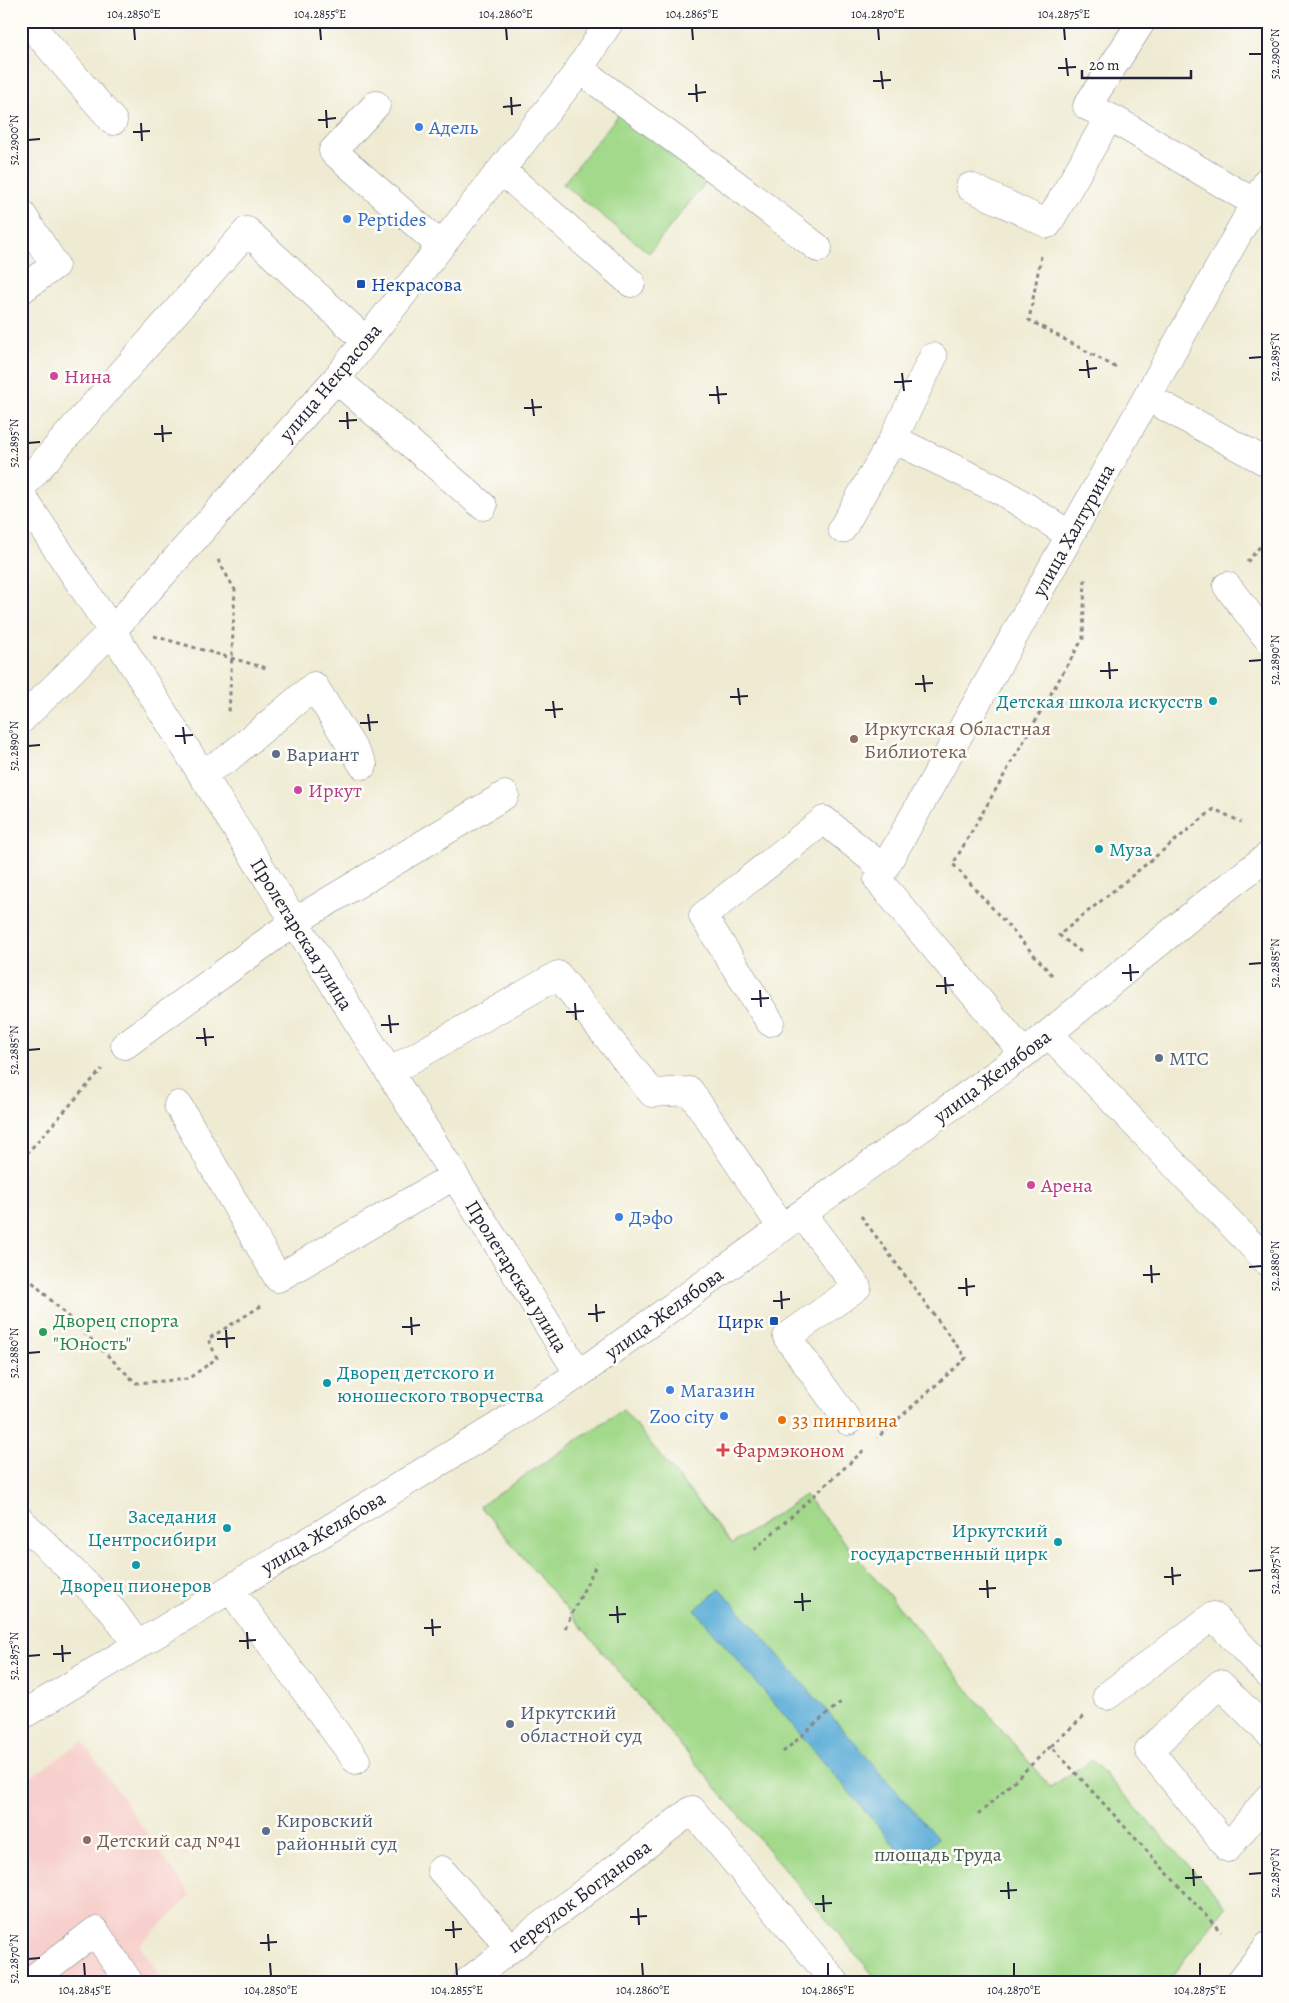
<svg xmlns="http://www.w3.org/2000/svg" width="1289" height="2003" viewBox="0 0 1289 2003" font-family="Alegreya,serif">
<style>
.built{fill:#f7d0cd}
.green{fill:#a2d98a;stroke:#627e62}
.water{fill:#5daed8;stroke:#40688a}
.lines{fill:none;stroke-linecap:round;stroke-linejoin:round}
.minor-casing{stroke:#888687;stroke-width:29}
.path{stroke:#888687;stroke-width:3;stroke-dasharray:4 4;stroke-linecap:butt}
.minor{stroke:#fff;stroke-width:28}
.ticks{fill:none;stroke:#22223b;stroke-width:2}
.shop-dot{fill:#3f7fe0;stroke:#fdfcf7;stroke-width:2}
.transit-dot{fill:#1a4fb4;stroke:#fdfcf7;stroke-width:2}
.hotel-dot{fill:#d1479c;stroke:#fdfcf7;stroke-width:2}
.culture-dot{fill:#0f9aa8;stroke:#fdfcf7;stroke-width:2}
.education-dot{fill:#8d6e63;stroke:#fdfcf7;stroke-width:2}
.service-dot{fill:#5c6f8a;stroke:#fdfcf7;stroke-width:2}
.leisure-dot{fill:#2e9e5b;stroke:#fdfcf7;stroke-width:2}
.food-dot{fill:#e8710a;stroke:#fdfcf7;stroke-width:2}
.health-dot{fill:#e0444e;stroke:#fdfcf7;stroke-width:2}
.labels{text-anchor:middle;stroke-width:5;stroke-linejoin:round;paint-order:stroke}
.shop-label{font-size:20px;fill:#366cbe;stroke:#fdfcf7;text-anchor:start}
.transit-label{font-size:20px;fill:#164399;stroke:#fdfcf7;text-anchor:start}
.hotel-label{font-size:20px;fill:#b23c85;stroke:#fdfcf7;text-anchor:start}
.street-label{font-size:20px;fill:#22223b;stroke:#fdfcf7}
.culture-label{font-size:20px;fill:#0d838f;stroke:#fdfcf7;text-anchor:end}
.education-label{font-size:20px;fill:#785e54;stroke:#fdfcf7;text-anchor:start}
.service-label{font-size:20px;fill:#4e5e75;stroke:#fdfcf7;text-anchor:start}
.leisure-label{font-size:20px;fill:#27864d;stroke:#fdfcf7;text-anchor:start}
.food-label{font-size:20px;fill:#c56008;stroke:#fdfcf7;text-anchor:start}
.health-label{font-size:20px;fill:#be3a42;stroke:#fdfcf7;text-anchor:start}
.park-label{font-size:20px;fill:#485953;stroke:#fdfcf7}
.neatline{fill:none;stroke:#22223b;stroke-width:2}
.ticks-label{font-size:12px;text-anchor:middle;fill:#22223b}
</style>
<rect width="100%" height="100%" fill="#fdfcf7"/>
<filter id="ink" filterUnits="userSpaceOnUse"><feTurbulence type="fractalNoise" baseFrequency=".02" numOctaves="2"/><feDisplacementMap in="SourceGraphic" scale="10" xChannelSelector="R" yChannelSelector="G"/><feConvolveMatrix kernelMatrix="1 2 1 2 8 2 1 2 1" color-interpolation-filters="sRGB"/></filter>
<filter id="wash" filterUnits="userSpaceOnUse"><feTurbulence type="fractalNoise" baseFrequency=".0096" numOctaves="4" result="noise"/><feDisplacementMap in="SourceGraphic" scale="20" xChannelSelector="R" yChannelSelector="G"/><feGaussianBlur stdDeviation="1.12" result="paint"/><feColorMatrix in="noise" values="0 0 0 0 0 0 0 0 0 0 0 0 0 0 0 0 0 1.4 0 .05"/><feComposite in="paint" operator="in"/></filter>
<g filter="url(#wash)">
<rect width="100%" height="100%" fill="#efebd3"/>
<path class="built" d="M82 1741 191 1896 139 1945 165 1982H21V1784Z"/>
<path class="green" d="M619 114 706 182 649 253 563 184Z
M623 1409 732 1544 805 1495 1050 1787 1092 1760 1226 1906 1167 1982H879L480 1506Z"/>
<path class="water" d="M720 1588 938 1839 910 1864 695 1610Z"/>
</g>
<g filter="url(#ink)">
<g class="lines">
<defs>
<path id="minor" d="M27 21 113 121
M1142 21 1087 106 1117 121 1255 203
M579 69 734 183 818 248
M376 105 333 151 441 246
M501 170 631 283
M970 187 1048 224 1109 117
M21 213 55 265 21 290
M933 357 893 439 1003 492 1070 535
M336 379 483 506
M1147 397 1268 463
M21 488 247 231 366 341
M21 495 112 631 579 1374
M842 529 893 439
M1227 586 1268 639
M21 720 112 631 336 379 574 77 610 21
M201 773 226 760 314 686 363 765
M770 1022 703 916 824 820 884 869
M1049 1034 1268 1262
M125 1045 294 922 505 795
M1024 1054 878 880 1268 180
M389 1072 558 975 652 1093 690 1091 782 1228
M178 1105 278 1278 454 1176
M802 1214 857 1287 787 1337 848 1421
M21 1521 112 1610 137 1645
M230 1589 356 1760
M1107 1696 1213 1616 1268 1674
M21 1716 492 1430 579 1374 1024 1054 1207 903 1268 856
M1268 1732 1220 1684 1149 1750 1228 1848 1268 1798
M441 1870 511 1948
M29 1982 95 1931 129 1982
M467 1982 692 1810 835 1982
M1240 1982 1268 1946"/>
</defs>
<use href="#minor" class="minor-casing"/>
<path class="path" d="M1041 256 1029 320 1117 368
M218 560 235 590 229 714
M1247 562 1268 537
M154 636 266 668
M1081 952 1059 935 1214 809 1241 822
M1052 975 953 864 1083 638 1085 577
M21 1160 102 1069
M861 1216 966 1358 877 1438
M21 1271 136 1383 188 1379 217 1358 208 1339 261 1306
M754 1550 863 1451
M565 1628 597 1563
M1051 1746 1084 1716
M783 1752 842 1701
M978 1815 1051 1746 1221 1932"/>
<use href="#minor" class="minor"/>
</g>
</g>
<path class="ticks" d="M134 28 135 40M320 28 321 40M506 28 507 40M692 28 693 40M878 28 879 40M1064 28 1065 40M1249 54H1262M1066 58 1068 76M1058 68 1076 67M881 71 883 89M873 81 891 80M696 84 697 102M688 94 706 92M511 97 512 115M503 107 521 105M326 110 327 128M318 120 336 118M141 123 142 141M133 132 150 131M28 140 40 139M1249 358 1262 357M1087 360 1089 378M1079 370 1097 368M902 373 904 391M894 382 912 381M717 386 719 404M709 395 727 394M532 399 534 416M524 408 542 407M347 412 348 429M339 421 357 420M162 425 163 442M154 434 172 433M28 443 40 442M1249 661 1262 660M1109 662 1110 679M1100 671 1118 670M923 675 925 692M915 684 933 683M738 688 740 705M730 697 748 696M553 701 555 718M545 710 563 709M368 714 370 731M360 723 378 722M183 727 185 744M175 736 193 735M28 746 40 745M1130 964 1131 981M1249 964 1262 963M1122 973 1139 972M945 977 946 994M936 986 954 985M760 990 761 1007M751 999 769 998M575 1003 576 1020M566 1012 584 1011M389 1015 391 1033M381 1025 399 1024M204 1028 206 1046M196 1038 214 1037M28 1050 40 1049M1151 1265 1152 1283M1249 1267 1262 1266M1143 1275 1160 1274M966 1278 967 1296M958 1288 975 1286M781 1291 782 1309M773 1301 790 1299M596 1304 597 1322M588 1314 605 1312M411 1317 412 1335M402 1327 420 1325M226 1330 227 1348M217 1339 235 1338M28 1353 40 1352M1172 1567 1173 1585M1249 1571 1262 1570M1164 1577 1181 1575M987 1580 988 1598M979 1589 996 1588M802 1593 803 1611M794 1602 811 1601M617 1606 618 1623M609 1615 626 1614M432 1619 433 1636M424 1628 441 1627M247 1632 248 1649M239 1641 256 1640M62 1645 63 1662M53 1654 71 1653M28 1656 40 1655M1193 1869 1194 1886M1249 1874 1262 1873M1185 1878 1202 1877M1008 1882 1009 1899M1000 1891 1017 1890M823 1895 824 1912M815 1904 832 1903M638 1908 639 1925M630 1917 647 1916M453 1921 454 1938M445 1930 462 1929M268 1934 269 1951M260 1943 277 1942M28 1959 40 1958M84 1963 85 1976M270 1963 271 1976M456 1963 457 1976M642 1963 643 1976M828 1963V1976M1014 1963V1976M1200 1963V1976"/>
<g class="shop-dot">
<circle cx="419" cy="127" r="5"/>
<circle cx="347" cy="219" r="5"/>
<circle cx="619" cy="1217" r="5"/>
<circle cx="670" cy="1390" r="5"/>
<circle cx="724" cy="1416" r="5"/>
</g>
<g class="transit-dot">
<rect x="356" y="279" width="10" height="10" rx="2.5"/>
<rect x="769" y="1316" width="10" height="10" rx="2.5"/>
</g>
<g class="hotel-dot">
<circle cx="54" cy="376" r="5"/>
<circle cx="298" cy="790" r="5"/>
<circle cx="1031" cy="1185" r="5"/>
</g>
<g class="culture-dot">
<circle cx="1213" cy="701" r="5"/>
<circle cx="1099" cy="849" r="5"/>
<circle cx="327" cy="1383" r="5"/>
<circle cx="227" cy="1528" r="5"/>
<circle cx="1058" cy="1542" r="5"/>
<circle cx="136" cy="1565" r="5"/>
</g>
<g class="education-dot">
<circle cx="854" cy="739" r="5"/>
<circle cx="87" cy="1840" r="5"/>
</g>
<g class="service-dot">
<circle cx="276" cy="754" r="5"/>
<circle cx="1159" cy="1058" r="5"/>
<circle cx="510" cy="1724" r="5"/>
<circle cx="266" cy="1831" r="5"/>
</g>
<circle class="leisure-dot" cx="43" cy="1332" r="5"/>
<circle class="food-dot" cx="782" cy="1420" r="5"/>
<path class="health-dot" d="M720.5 1442.5h5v5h5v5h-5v5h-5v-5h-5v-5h5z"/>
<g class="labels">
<g class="shop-label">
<text x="429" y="134">Адель</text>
<text x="357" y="226">Peptides</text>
<text x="629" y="1224">Дэфо</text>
<text x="680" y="1397">Магазин</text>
<text x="714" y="1423" text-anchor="end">Zoo city</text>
</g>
<g class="transit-label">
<text x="371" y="291">Некрасова</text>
<text x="764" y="1328" text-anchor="end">Цирк</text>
</g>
<g class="hotel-label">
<text x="64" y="383">Нина</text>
<text x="308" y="797">Иркут</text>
<text x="1041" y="1192">Арена</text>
</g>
<g class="street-label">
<text transform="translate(330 382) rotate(-50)" y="7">улица Некрасова</text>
<text transform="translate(1073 530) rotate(-61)" y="7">улица Халтурина</text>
<text transform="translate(302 934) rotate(58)" y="7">Пролетарская улица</text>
<text transform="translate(992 1076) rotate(-37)" y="7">улица Желябова</text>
<text transform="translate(517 1276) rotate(58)" y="7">Пролетарская улица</text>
<text transform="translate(664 1313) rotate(-36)" y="7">улица Желябова</text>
<text transform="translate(323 1532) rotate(-31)" y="7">улица Желябова</text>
<text transform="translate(579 1896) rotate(-37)" y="7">переулок Богданова</text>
</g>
<g class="culture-label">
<text x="1203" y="708">Детская школа искусств</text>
<text x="1109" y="856" text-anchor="start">Муза</text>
<text x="337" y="1379" text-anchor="start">Дворец детского и<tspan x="337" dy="23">юношеского творчества</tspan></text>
<text x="217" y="1523">Заседания<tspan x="217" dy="23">Центросибири</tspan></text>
<text x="1048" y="1537">Иркутский<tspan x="1048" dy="23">государственный цирк</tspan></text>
<text x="136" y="1592" text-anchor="middle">Дворец пионеров</text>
</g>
<g class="education-label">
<text x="864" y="735">Иркутская Областная<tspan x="864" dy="23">Библиотека</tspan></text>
<text x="97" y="1847">Детский сад №41</text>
</g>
<g class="service-label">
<text x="286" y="761">Вариант</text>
<text x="1169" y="1065">МТС</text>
<text x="520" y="1719">Иркутский<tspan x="520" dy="23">областной суд</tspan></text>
<text x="276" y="1827">Кировский<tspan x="276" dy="23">районный суд</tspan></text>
</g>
<g class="leisure-label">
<text x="53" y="1327">Дворец спорта<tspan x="53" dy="23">"Юность"</tspan></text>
</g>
<g class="food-label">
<text x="792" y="1427">33 пингвина</text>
</g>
<g class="health-label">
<text x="733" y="1457">Фармэконом</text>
</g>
<g class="park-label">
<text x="938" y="1861">площадь Труда</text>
</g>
</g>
<rect width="1289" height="2003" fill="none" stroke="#fdfcf7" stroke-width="55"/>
<path d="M1082 70v8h109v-8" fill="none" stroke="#22223b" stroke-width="2.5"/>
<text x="1089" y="70" font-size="15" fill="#22223b" stroke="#fdfcf7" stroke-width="4" paint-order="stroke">20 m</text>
<rect x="28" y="28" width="1234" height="1948" class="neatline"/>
<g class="ticks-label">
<text x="134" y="18">104.2850°E</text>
<text x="320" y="18">104.2855°E</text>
<text x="506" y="18">104.2860°E</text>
<text x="692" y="18">104.2865°E</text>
<text x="878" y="18">104.2870°E</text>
<text x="1064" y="18">104.2875°E</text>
<text transform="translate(1275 54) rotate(-90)" y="4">52.2900°N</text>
<text transform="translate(14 140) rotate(-90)" y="4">52.2900°N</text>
<text transform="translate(1275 357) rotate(-90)" y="4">52.2895°N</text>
<text transform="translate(14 443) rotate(-90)" y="4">52.2895°N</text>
<text transform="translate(1275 660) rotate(-90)" y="4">52.2890°N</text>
<text transform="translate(14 746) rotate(-90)" y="4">52.2890°N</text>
<text transform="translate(1275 963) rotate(-90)" y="4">52.2885°N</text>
<text transform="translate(14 1050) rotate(-90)" y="4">52.2885°N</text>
<text transform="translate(1275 1266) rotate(-90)" y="4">52.2880°N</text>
<text transform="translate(14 1353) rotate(-90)" y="4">52.2880°N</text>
<text transform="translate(1275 1570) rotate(-90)" y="4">52.2875°N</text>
<text transform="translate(14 1656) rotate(-90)" y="4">52.2875°N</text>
<text transform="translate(1275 1873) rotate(-90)" y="4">52.2870°N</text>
<text transform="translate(14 1959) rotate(-90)" y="4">52.2870°N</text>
<text x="85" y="1994">104.2845°E</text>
<text x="271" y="1994">104.2850°E</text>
<text x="457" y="1994">104.2855°E</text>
<text x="643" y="1994">104.2860°E</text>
<text x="828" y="1994">104.2865°E</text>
<text x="1014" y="1994">104.2870°E</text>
<text x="1200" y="1994">104.2875°E</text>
</g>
</svg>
